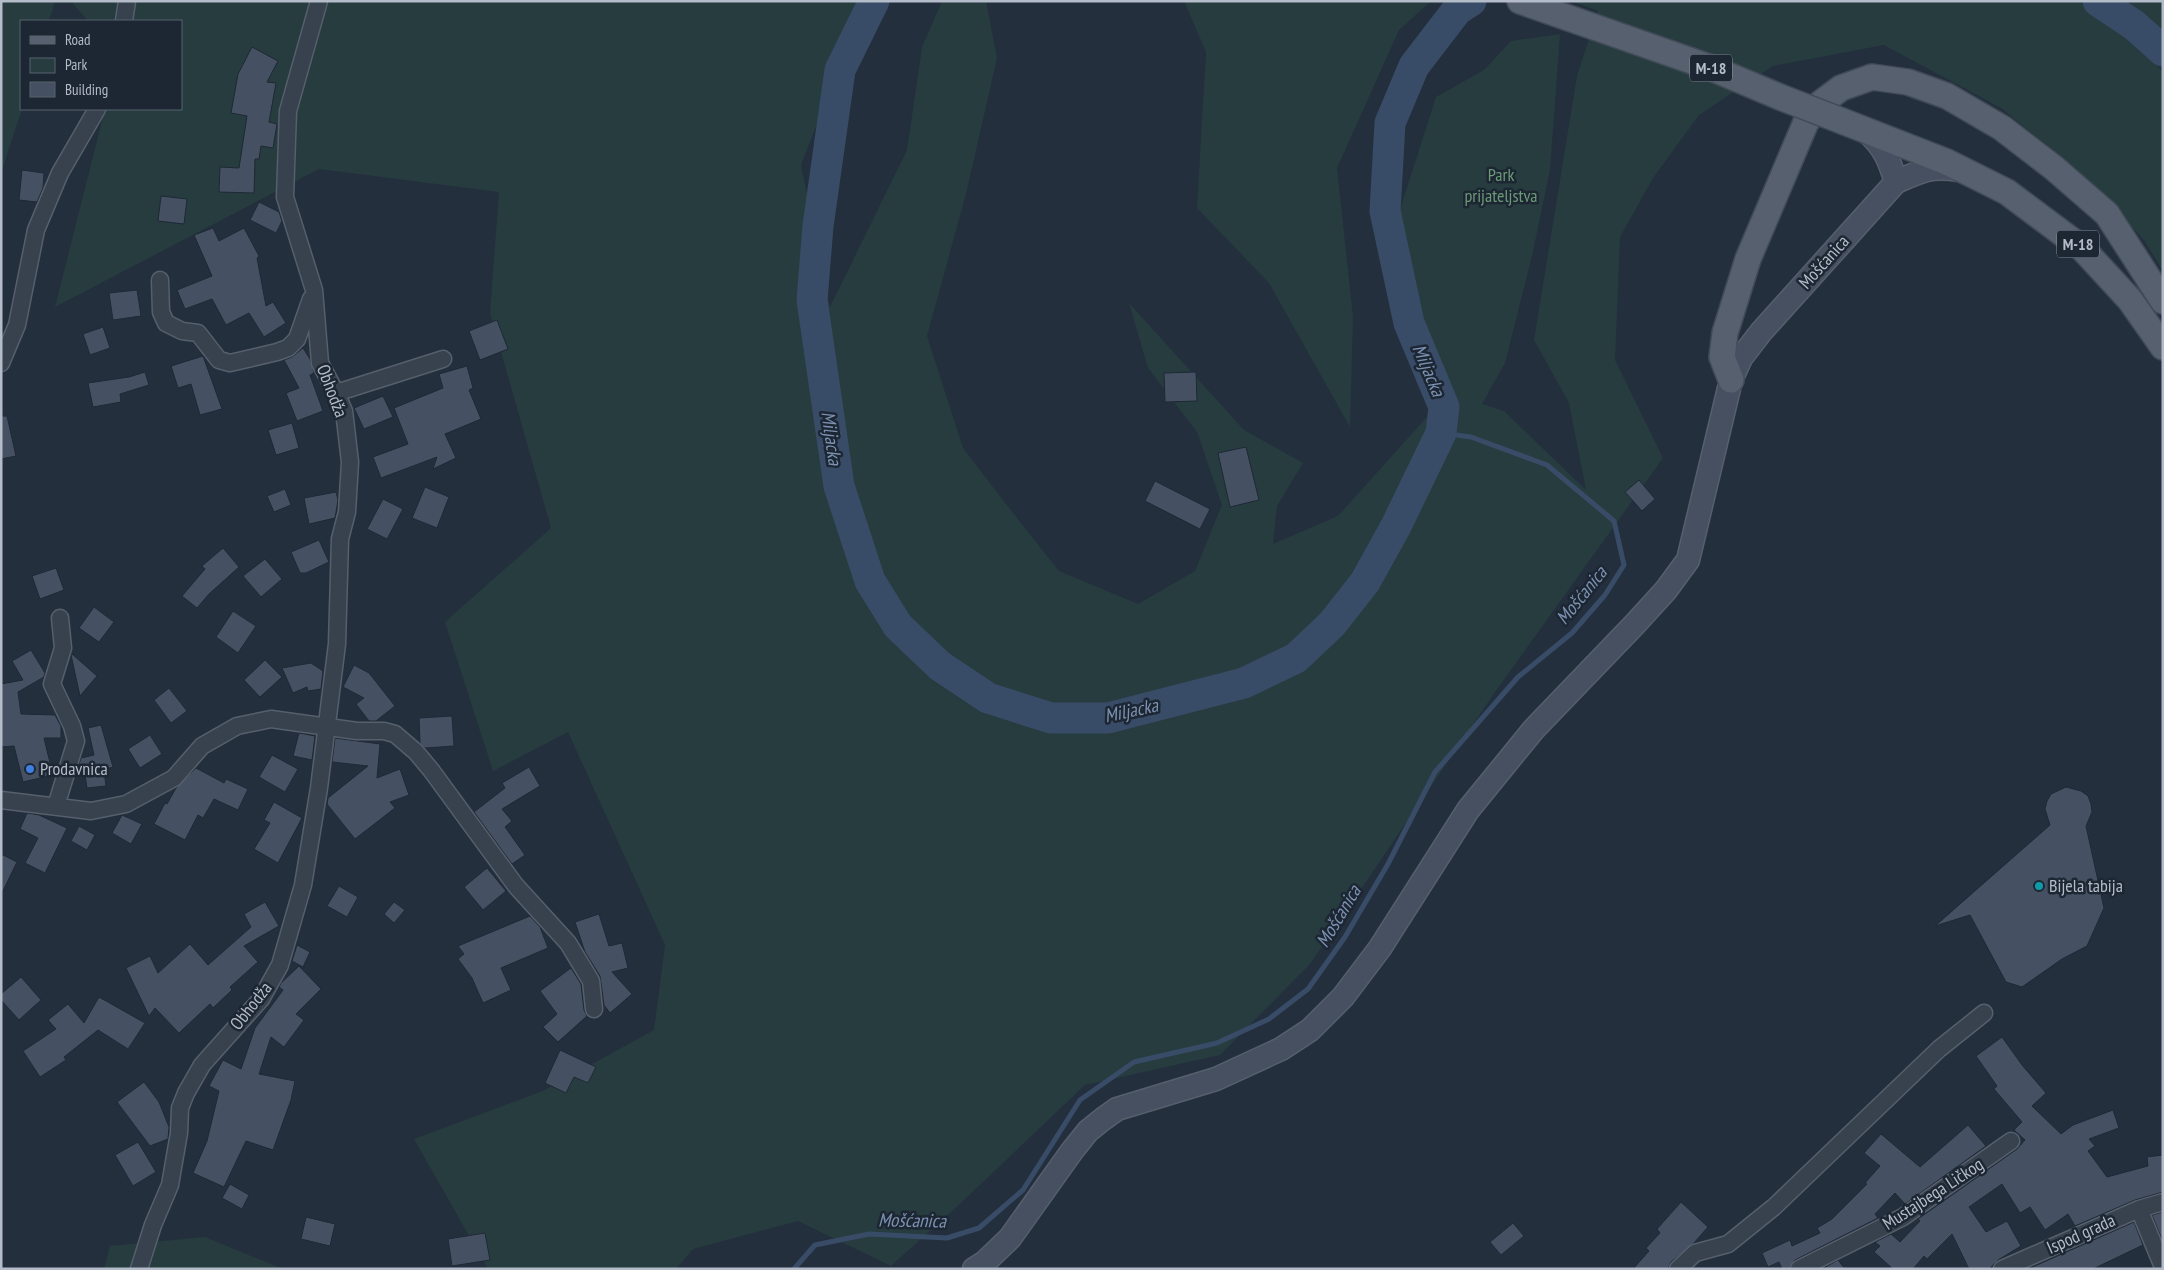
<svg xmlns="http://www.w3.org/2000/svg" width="2164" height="1270" viewBox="0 0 2164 1270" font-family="'PT Sans Narrow',sans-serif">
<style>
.green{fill:#263c3f}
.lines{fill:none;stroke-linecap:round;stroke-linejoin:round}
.stream{stroke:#394c67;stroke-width:5}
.river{stroke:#394c67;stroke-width:31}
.building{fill:#455162;stroke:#1f2835}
.street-casing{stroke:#565f6c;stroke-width:19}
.secondary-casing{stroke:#565f6c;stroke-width:25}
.primary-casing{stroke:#414a57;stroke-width:28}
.street{stroke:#38414e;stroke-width:16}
.secondary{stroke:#465061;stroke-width:22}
.primary{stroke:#56606e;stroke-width:25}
.primary-bridge-casing{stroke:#414a57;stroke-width:28;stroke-linecap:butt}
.primary-bridge{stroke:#56606e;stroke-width:25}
.shop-dot{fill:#3f7fe0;stroke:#1d2633;stroke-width:2}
.culture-dot{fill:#0f9aa8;stroke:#1d2633;stroke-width:2}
.labels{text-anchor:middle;stroke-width:5;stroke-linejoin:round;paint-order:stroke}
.shield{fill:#1d2633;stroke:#878f9c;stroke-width:1}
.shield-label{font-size:16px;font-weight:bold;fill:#b4bcc9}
.park-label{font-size:18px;fill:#6b9a76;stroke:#1d2633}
.street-label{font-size:18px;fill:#b4bcc9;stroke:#1d2633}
.poi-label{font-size:18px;fill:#b4bcc9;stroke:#1d2633;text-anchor:start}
.water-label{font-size:19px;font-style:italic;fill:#7c92b1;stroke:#1d2633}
</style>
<rect width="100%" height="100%" fill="#242f3e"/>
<path class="green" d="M1 1H55L49 21H21L22 109 1 173Z
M71 1H865L801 165 830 307 907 150 922 47 942 1H986L997 58 966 194 927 336 963 448 1006 504 1059 571 1138 604 1195 571 1222 505 1197 432 1148 368 1129 303 1244 430 1303 463 1277 506 1273 544 1338 516 1435 408 1397 219 1436 97 1484 70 1511 41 1560 34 1550 170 1532 256 1505 363 1482 404 1504 411 1586 490 1569 403 1534 340 1577 76 1598 11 1571 1H2078L2128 33 2163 72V271L2144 240 2074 167 2001 108 1884 45 1773 66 1699 115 1653 178 1620 237 1615 360 1663 458 1493 695 1310 964 1220 1055 1085 1085 963 1201 891 1266 798 1221 693 1249 676 1269H488L414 1139 543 1091 654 1030 665 945 568 732 493 771 445 622 551 528 490 313 499 192 319 169 55 307 105 109H181V21H88Z
M1184 1H1431L1399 30 1337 168 1353 317 1350 427 1269 283 1197 208 1206 52Z
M2110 1H2163V37Z
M205 1237 283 1269H104L110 1246Z"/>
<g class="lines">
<path class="stream" d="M794 1269 815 1245 869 1234 947 1238 979 1228 1023 1190 1080 1100 1134 1062 1217 1043 1269 1019 1308 989 1345 937 1388 864 1435 772 1518 677 1572 633 1605 595 1624 565 1614 521 1547 465 1471 437 1441 433"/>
<path class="river" d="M874 1 840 70 818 226 812 300 839 486 870 581 898 626 940 666 988 698 1051 718H1108L1244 683 1296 658 1332 624 1365 582 1396 526 1441 433 1444 407 1409 323 1385 211 1390 123 1414 66 1457 10 1471 1
M2098 1 2134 25 2163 51"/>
</g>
<path class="building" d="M252 47 278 61 267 82 276 83 269 122 277 124 273 148 261 146 259 159H255L254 193 219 192 220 167 239 168 247 116 231 113 238 74Z
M22 170 44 173 43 188 37 202 19 200Z
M161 196 187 199 184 224 158 221Z
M259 202 279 212 282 221 276 233 250 220Z
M213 228 219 241 244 228 259 256 257 258 266 306 273 302 286 323 264 337 249 313 226 325 212 299 185 309 177 290 212 276 194 235Z
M137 290 141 316 113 320 109 293Z
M497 320 508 349 480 360 469 331Z
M103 327 110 348 90 355 83 334Z
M303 348 310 359 314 373 310 375 323 411 297 421 286 393 299 388 284 360 292 357Z
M203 356 222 409 200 415 191 384 178 388 171 366Z
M467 366 473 388 469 390 481 419 445 434 456 458 433 469 437 457 381 478 373 457 408 444 394 408 443 388 439 374Z
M145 372 149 385 120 394 121 402 93 407 88 383 129 377Z
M1196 372 1197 401 1165 402 1164 373Z
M383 396 393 417 364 429 354 408Z
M1 416H7L16 456 1 459Z
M292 423 299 448 276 455 268 430Z
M1246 447 1259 500 1230 507 1218 453Z
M1639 480 1655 499 1642 511 1625 492Z
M1155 481 1210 509 1200 529 1145 501Z
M425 487 449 497 437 528 412 518Z
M285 489 291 505 274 512 267 496Z
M336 492 338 500 335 518 309 524 304 498Z
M383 499 403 509 387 539 367 529Z
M319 540 329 562 306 573H300L291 552Z
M223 548 239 567 209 594 197 608 182 596 205 569 202 566Z
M265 559 282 579 261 597 243 576Z
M56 568 64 590 40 599 32 576Z
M94 607 114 622 99 642 79 628Z
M233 611 256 626 238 653 216 637Z
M31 650 45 673 44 677 18 692 21 714 55 715 61 726V738H44L53 775 23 782 14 746 1 747V684L23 680 12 661Z
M72 654 97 676 80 696 71 655Z
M265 660 282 677 260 697 244 680Z
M311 663 323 671 321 689 308 691 307 687 293 693 282 668Z
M354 665 369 673 395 706 376 721H369L356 704 364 698 343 687Z
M169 688 187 711 171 723 154 700Z
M452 716 454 746 425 748 420 743 419 718Z
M101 725 113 767 104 770 106 786 87 788 85 775 83 776 79 764 81 758 94 755 88 728Z
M299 733 315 736 312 760 293 756Z
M150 735 162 754 140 768 128 749Z
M335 738 380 744 377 778 400 769 409 795 390 802 395 808 355 839 327 804 328 798 368 766 332 762Z
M272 755 298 769 285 792 259 777Z
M529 767 540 786 502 809 512 821 505 827 525 855 512 864 474 812 505 788 502 783Z
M196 768 224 783 226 779 248 789 238 810 214 799 203 818 198 815 185 840 154 824 165 803 167 804 176 788Z
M2066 787 2081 791 2088 796 2091 804 2092 812 2086 826 2104 908 2087 946 2062 959 2022 987 2006 982 1970 915 1935 926 2050 825 2045 809 2047 801 2051 794Z
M274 802 302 818 278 863 254 849 270 823 264 820Z
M27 813 39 815 67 828 45 873 25 863 38 838 20 829Z
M122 815 142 824 131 844 112 833Z
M79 826 95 835 87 850 71 841Z
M1 854 17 862 1 895Z
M487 868 506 891 483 910 464 887Z
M339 886 358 897 347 917 327 906Z
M265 902 279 926 244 946 258 962 230 987 232 990 213 1008 210 1004 179 1033 155 1008 149 1016 126 968 150 956 158 973 190 944 208 965 251 927 244 914Z
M394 902 405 910 394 923 384 914Z
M599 914 609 946 622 943 628 968 612 972 632 994 610 1013 604 1005 600 976 585 952 575 922Z
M530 916 540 927 548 948 501 968 511 990 483 1003 472 978 458 959 464 954 458 946Z
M297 945 310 952 303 967 292 961Z
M299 966 321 989 296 1014 304 1020 284 1047 271 1037 259 1074 295 1081 291 1100 273 1150 246 1141 224 1187 193 1173 207 1141 219 1091 209 1086 223 1060 241 1069 255 1028 283 990 279 987 281 983Z
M571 968 581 984 584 1010 587 1016 558 1042 543 1027 557 1014 540 991Z
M21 977 41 1000 19 1020 1 1000V994Z
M99 997 145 1023 128 1049 98 1030 64 1057 66 1060 40 1077 23 1051 56 1029 48 1020 68 1004 84 1023Z
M2002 1037 2022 1065 2046 1093 2032 1106 2061 1134 2073 1125 2113 1110 2119 1128 2089 1139 2095 1146 2088 1151 2107 1177 2148 1166 2147 1157 2163 1155V1192L2135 1200 2075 1226 2068 1214 2045 1230 2030 1207 2020 1213 2002 1184 1969 1207 1986 1232 2007 1221 2021 1246 1998 1260 1989 1269H1969L1952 1234 1927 1259 1924 1256 1913 1269H1893L1874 1252 1880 1246 1875 1242 1891 1234 1900 1242 1920 1221 1918 1219 2017 1149 2025 1140 2014 1130 2022 1122 1994 1089 1997 1086 1976 1056Z
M560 1050 596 1067 588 1083 574 1077 566 1093 545 1083Z
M144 1082 159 1102 169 1127 168 1139 150 1146 117 1102Z
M1968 1125 1986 1146 1905 1204 1895 1193 1875 1214 1878 1218 1795 1260 1789 1269H1782L1779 1262 1768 1267 1762 1253 1790 1240 1792 1246 1820 1233 1817 1228 1832 1219 1867 1184 1865 1183 1880 1166 1864 1153 1881 1134 1920 1167Z
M138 1142 156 1172 133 1186 115 1155Z
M230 1184 249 1195 242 1209 222 1198Z
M1681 1202 1708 1227 1694 1243 1671 1262 1668 1269H1633L1649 1251 1646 1248 1660 1233 1657 1229Z
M2163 1212V1236L2161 1237 2152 1215Z
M306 1217 335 1224 330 1246 301 1239Z
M2134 1222 2143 1245 2093 1269H2028Z
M1513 1223 1524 1236 1501 1255 1490 1242Z
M485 1233 490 1260 452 1266 448 1239Z
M1838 1260 1845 1269H1822Z"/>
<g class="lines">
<defs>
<path id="street" d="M124 21 127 1
M160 280 161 312 166 323 182 331 198 333 219 360 230 363 277 352 288 348 297 339 311 299
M1 363 17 325 36 230 60 173 97 109
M336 393 443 359
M1 800 91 811 126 804 174 778 202 746 237 726 271 719 357 731H384L395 734 416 752 431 770 516 886 568 943 591 981 594 1009
M56 806 76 741 72 726 52 684 63 648 60 618
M2139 1209 2163 1267
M139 1269 153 1225 170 1185 179 1133 180 1108 186 1093 202 1065 261 999 280 965 303 885 319 788 337 644 340 539 347 512 350 462 344 411 336 393 320 363 314 290 285 197 288 111 319 1
M1678 1269 1695 1253 1728 1244 1774 1207 1939 1049 1984 1013
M1799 1269 1903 1217 2011 1141
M2002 1269 2139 1209 2163 1202"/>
<path id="secondary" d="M1866 131C1884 147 1889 159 1896 182
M974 1269 985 1262 1010 1238 1072 1151 1088 1131 1103 1119 1117 1109 1216 1079 1281 1049 1310 1030 1343 997 1380 948 1468 810 1534 729 1635 624 1666 590 1688 560 1731 380 1741 358 1761 332 1896 182C1923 170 1930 166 1959 170"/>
<path id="primary" d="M1520 1 1709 67 1780 97
M1842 121 1947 162 2007 192 2082 248 2130 300 2163 347
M1731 380 1722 357 1725 333 1748 259 1806 122 1821 103 1841 88 1872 77 1908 82 1947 96 2002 128 2054 168 2107 214 2163 301"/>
</defs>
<use href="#street" class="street-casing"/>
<use href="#secondary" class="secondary-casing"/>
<use href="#primary" class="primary-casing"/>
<use href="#street" class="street"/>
<use href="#secondary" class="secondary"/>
<use href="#primary" class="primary"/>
<defs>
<path id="primary-bridge" d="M1780 97 1842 121"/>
</defs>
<use href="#primary-bridge" class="primary-bridge-casing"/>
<use href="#primary-bridge" class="primary-bridge"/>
</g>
<circle class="shop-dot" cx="30" cy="769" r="5"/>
<circle class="culture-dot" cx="2039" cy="886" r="5"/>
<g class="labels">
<g class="shield">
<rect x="1690" y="54.5" width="42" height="27" rx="4"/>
<rect x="2057" y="230.5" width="42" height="27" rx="4"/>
</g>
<g class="shield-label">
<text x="1711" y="74">M-18</text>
<text x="2078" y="250">M-18</text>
</g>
<g class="park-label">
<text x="1501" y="181">Park<tspan x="1501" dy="21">prijateljstva</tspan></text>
</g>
<g class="street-label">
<text transform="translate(1824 262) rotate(-48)" y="6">Mošćanica</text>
<text transform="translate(332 391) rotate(69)" y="6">Obhodža</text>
<text transform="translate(251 1006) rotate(-52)" y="6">Obhodža</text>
<text transform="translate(1933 1194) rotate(-33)" y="6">Mustajbega Ličkog</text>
<text transform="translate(2081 1234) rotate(-24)" y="6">Ispod grada</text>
</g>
<g class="poi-label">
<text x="40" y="775">Prodavnica</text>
<text x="2049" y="892">Bijela tabija</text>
</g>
<g class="water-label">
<text transform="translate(1429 370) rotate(67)" y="7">Miljacka</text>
<text transform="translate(832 438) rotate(82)" y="7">Miljacka</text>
<text transform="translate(1581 595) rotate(-51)" y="7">Mošćanica</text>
<text transform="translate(1131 710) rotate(-12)" y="7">Miljacka</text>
<text transform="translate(1338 916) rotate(-59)" y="7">Mošćanica</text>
<text transform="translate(912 1220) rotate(1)" y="7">Mošćanica</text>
</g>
</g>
<rect width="2164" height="1270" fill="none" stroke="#b4bcc9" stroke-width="5"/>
<rect x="20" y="20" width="162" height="90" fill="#1d2633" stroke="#59626f"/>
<rect x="30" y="36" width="25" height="8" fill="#56606e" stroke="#59626f"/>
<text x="65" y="45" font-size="15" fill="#b4bcc9">Road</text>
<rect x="30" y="58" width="25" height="15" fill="#263c3f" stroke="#59626f"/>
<text x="65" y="70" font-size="15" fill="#b4bcc9">Park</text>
<rect x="30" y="82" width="25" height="15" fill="#455162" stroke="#59626f"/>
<text x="65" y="95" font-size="15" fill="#b4bcc9">Building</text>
</svg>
